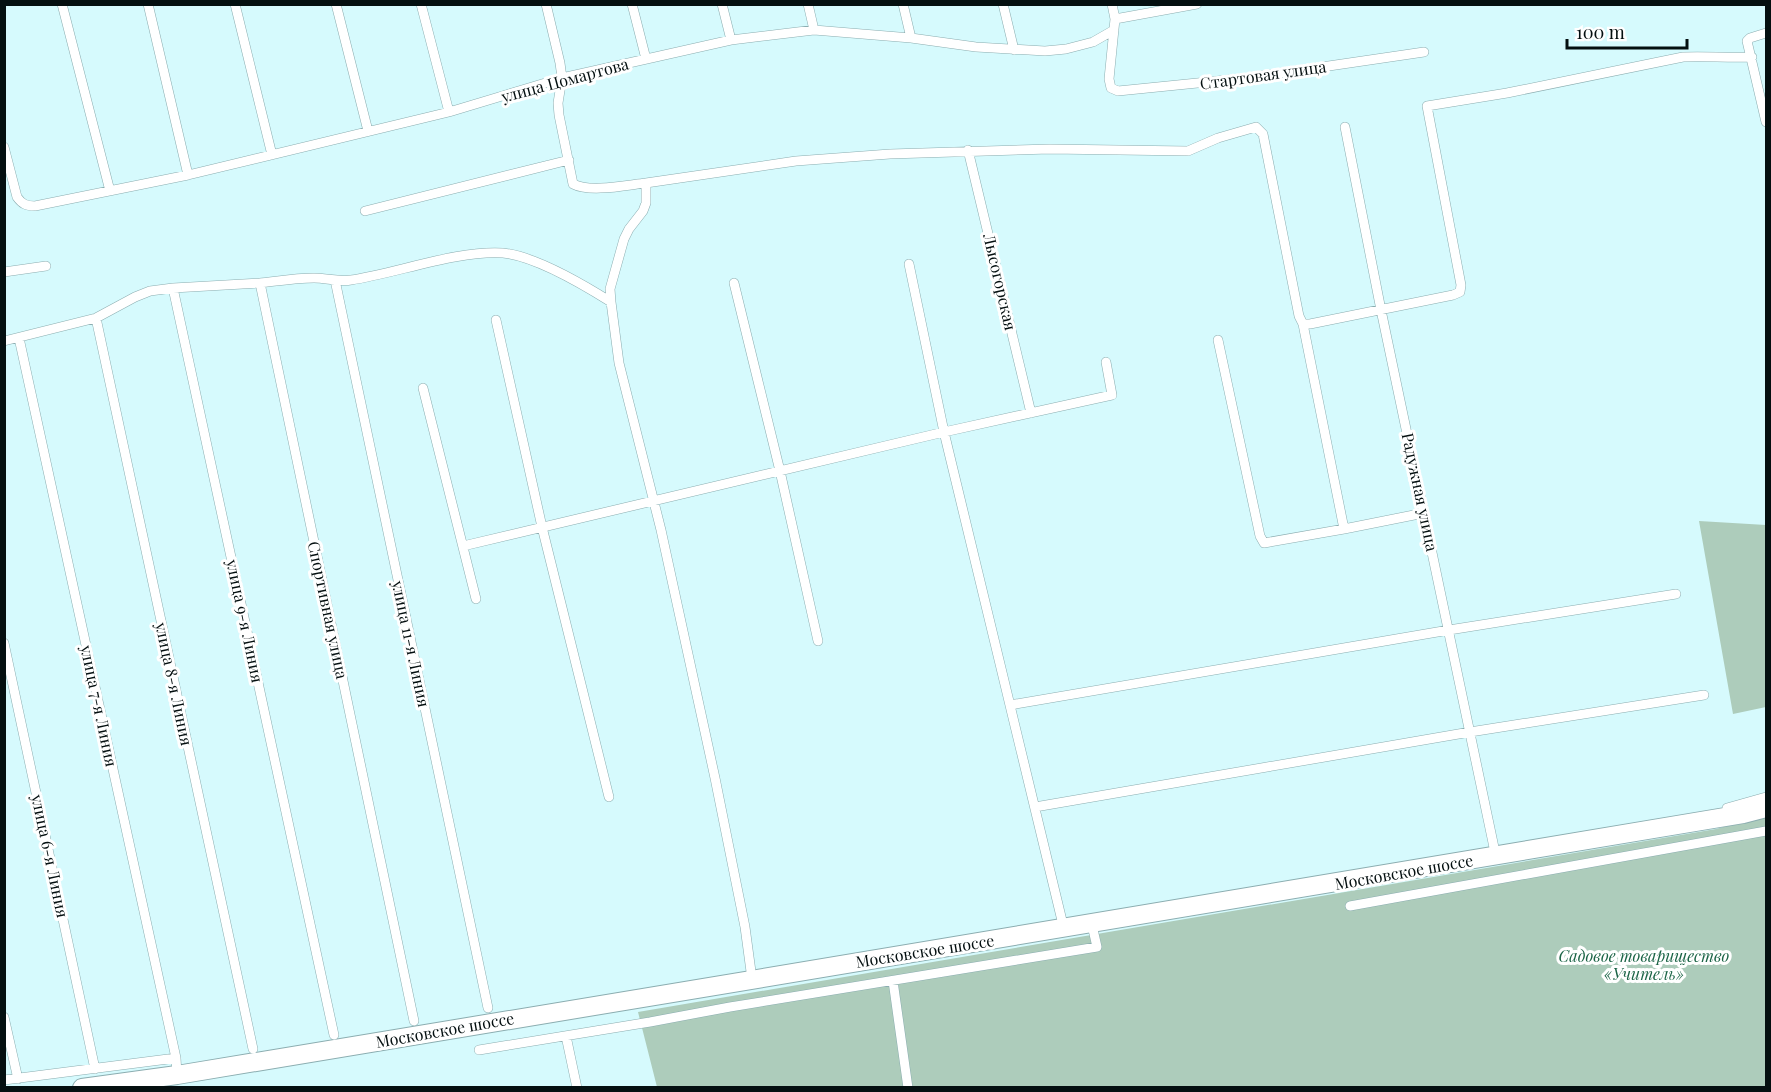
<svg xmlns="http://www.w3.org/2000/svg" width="1771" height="1092" viewBox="0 0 1771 1092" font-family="'Playfair Display',serif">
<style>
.green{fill:#adccbb}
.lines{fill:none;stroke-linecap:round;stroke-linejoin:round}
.street-casing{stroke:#8badb0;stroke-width:10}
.highway-casing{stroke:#8badb0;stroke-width:20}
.street{stroke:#fff;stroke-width:9}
.highway{stroke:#fff;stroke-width:18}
.labels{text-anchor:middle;stroke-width:6;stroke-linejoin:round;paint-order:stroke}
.street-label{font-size:16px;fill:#040f10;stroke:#fff}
.park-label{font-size:16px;font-style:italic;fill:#1b6446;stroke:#fff}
</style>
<rect width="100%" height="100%" fill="#d6fafd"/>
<path class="green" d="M1699 521 1766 525V707L1733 714Z
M1766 815V1087H657L638 1012 1716 829Z"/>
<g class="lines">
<defs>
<path id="street" d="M62 4 110 191
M148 4 188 175
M235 4 272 155
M336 4 368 131
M421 4 449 112
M546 4 560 63 562 78 558 103 559 115 573 184C590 193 627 185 646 183
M632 4 646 59
M722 4 731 40
M808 4 814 30
M903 4 911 38
M1003 4 1014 50
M1112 4 1115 19 1109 79 1111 88 1118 91 1247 78 1424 52
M1115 19 1197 4
M1766 33 1750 38 1747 41 1766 122
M1345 127 1381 310 1496 857
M4 147 17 197C22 204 26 206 35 206L188 175 449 112 562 78 731 40 814 30 911 38 976 47 1045 51 1066 49 1093 42 1114 30
M968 150 1031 413
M365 211 569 160
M909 264 944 432 1064 929
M4 272 46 266
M335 280 488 1008
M260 283C278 281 296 278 314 278 326 278 339 282 351 280 397 273 458 250 503 253 534 256 584 285 611 302
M734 283 780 471 818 641
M173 288 260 283 414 1021
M96 318 253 1049
M496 320 542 527 609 797
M1303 324 1344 529
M19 338 176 1058 177 1075
M1218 340 1260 536 1264 543 1344 529 1424 513
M4 341 96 318 135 297 150 291 173 288 334 1035
M423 388 476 599
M463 546 944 432 1112 395 1106 362
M4 643 95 1069
M1010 705 1449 630 1676 594
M1035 807 1470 732 1704 695
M1727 808 1766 797
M1350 906 1766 831
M752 979 745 927 715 778 661 530 619 363 611 302 610 289 624 239 629 229 643 211 646 203V183L796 161 890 154 1050 149 1188 151 1218 138 1256 127 1263 134 1299 316 1303 324H1310L1453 295 1460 292 1461 285 1427 106 1507 93 1683 57C1706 56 1728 58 1752 57
M893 981 908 1088
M4 1017 18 1079
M566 1036 577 1088
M479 1050 650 1022 730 1007 1097 947 1092 925
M4 1080 176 1058"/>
<path id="highway" d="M82 1088 177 1075C699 988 1222 904 1743 814L1766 808"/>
</defs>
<use href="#street" class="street-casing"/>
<use href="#highway" class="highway-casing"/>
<use href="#street" class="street"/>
<use href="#highway" class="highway"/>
</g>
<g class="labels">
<g class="street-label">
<text transform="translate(1263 75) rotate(-8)" y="6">Стартовая улица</text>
<text transform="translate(565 80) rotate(-15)" y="6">улица Цомартова</text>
<text transform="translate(1000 282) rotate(77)" y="6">Лысогорская</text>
<text transform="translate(1420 492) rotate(78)" y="6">Радужная улица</text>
<text transform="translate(328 610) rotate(78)" y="6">Спортивная улица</text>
<text transform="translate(245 621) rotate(78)" y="6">улица 9-я Линия</text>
<text transform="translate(411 644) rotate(78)" y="6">улица 11-я Линия</text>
<text transform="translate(174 684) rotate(78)" y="6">улица 8-я Линия</text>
<text transform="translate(99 706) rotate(78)" y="6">улица 7-я Линия</text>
<text transform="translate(50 856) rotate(78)" y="6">улица 6-я Линия</text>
<text transform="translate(1404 872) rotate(-10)" y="6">Московское шоссе</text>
<text transform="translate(925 951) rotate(-9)" y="6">Московское шоссе</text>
<text transform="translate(445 1030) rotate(-10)" y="6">Московское шоссе</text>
</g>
<g class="park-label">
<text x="1644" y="962">Садовое товарищество<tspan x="1644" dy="18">«Учитель»</tspan></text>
</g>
</g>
<rect width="1771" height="1092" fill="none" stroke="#040f10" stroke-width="12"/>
<path d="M1567 39v9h120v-9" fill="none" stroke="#040f10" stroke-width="3"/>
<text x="1576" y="39" font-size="18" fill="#040f10" stroke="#ffffff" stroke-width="4.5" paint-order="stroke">100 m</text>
</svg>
